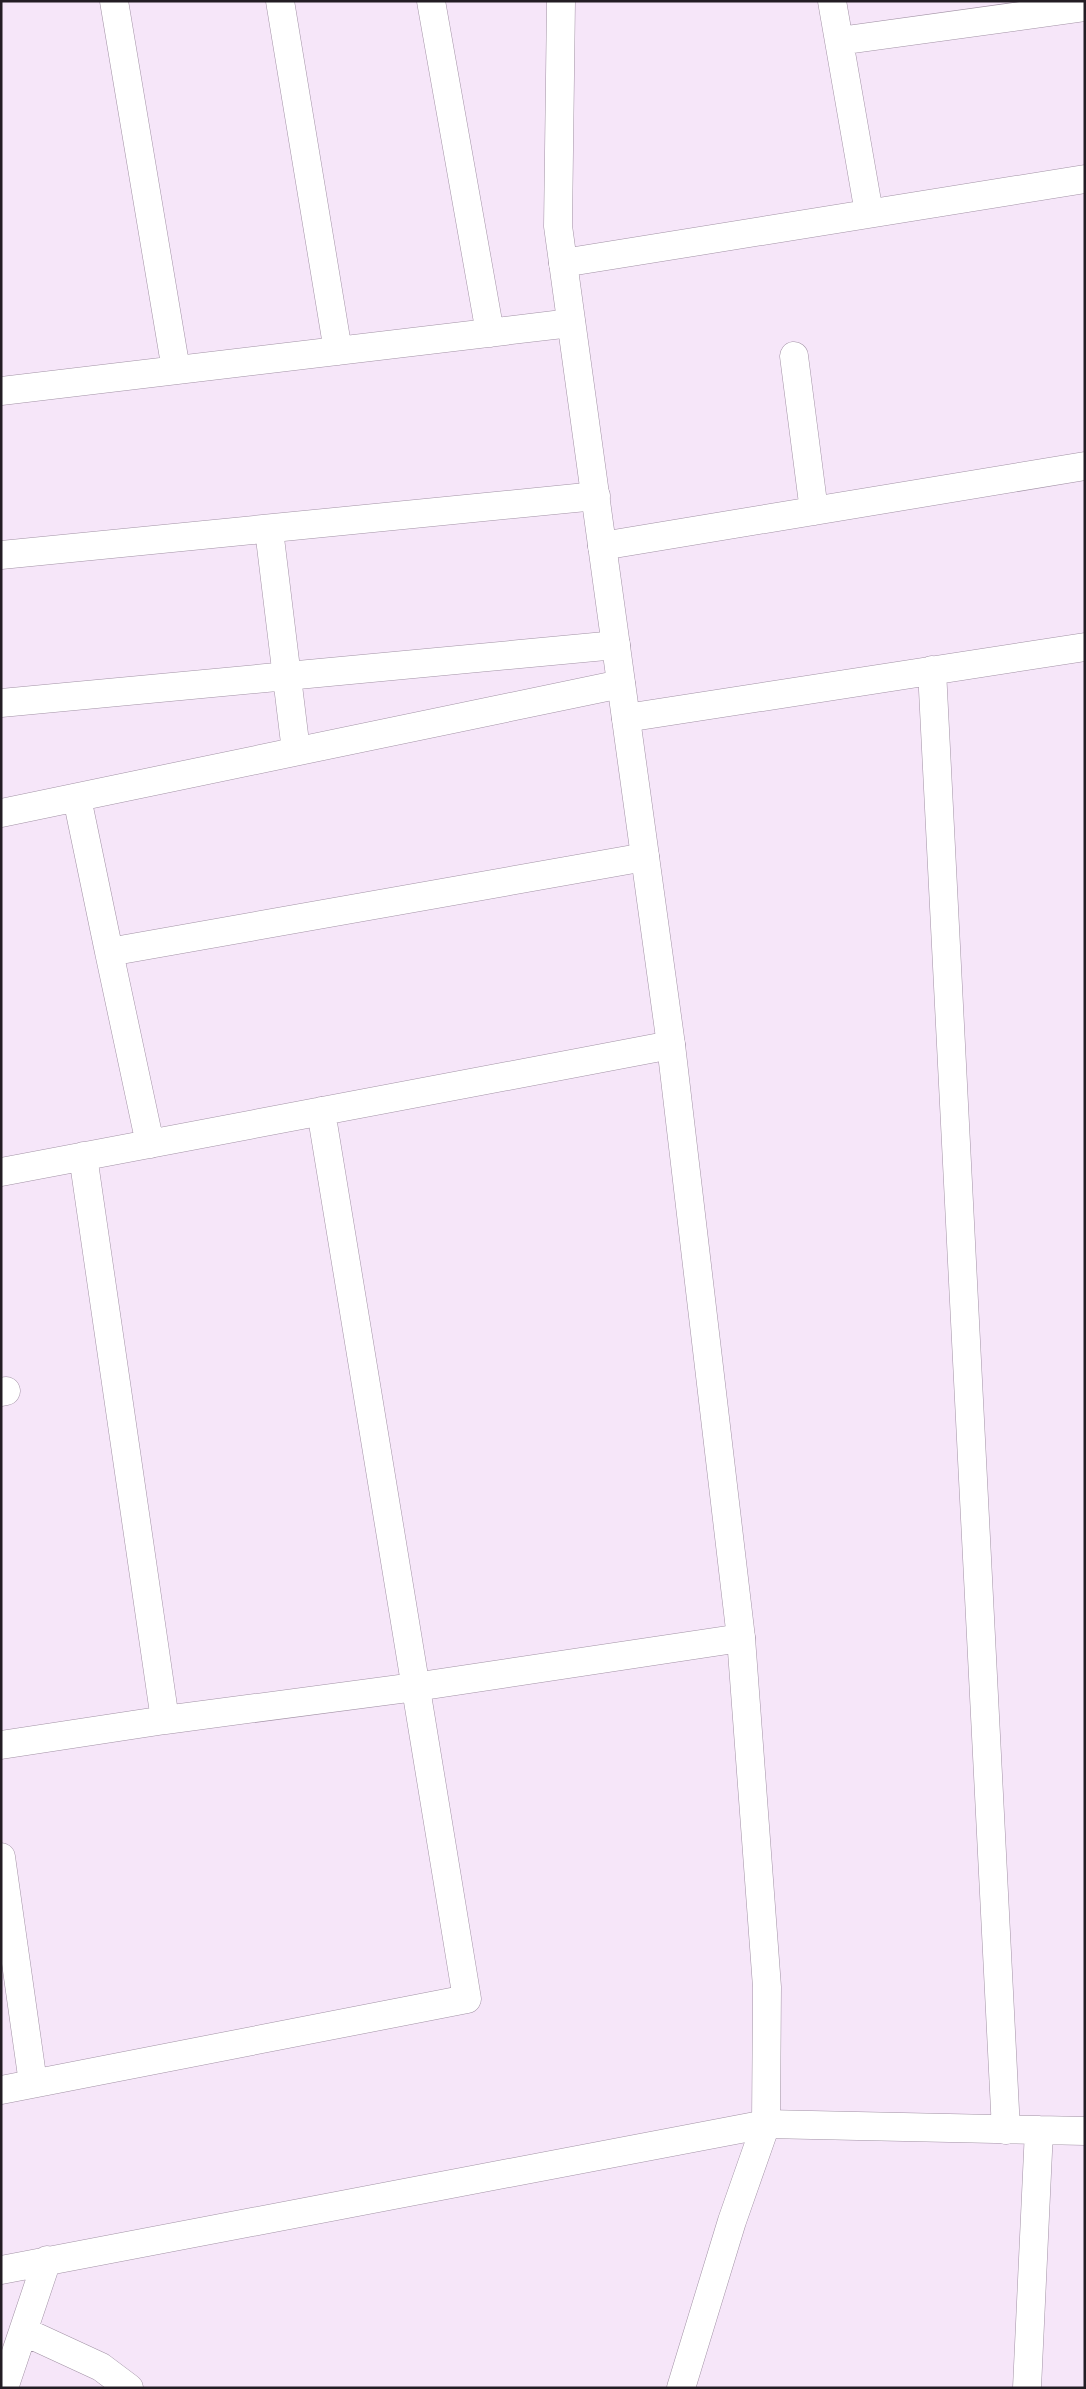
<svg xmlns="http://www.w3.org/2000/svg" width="1086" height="2389" viewBox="0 0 1086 2389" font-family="Poppins,sans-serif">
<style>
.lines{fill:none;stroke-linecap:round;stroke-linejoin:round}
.minor-casing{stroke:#a292a5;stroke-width:29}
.tertiary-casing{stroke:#a292a5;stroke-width:29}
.minor{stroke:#fff;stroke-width:28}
.tertiary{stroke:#fff;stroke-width:28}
</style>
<rect width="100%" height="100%" fill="#f6e6f9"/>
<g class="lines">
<defs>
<path id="minor" d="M114 1 176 370
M280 1 338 351
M431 1 490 333
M832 1 869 213
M839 41 1085 7
M563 263 1085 179
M794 356 814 511
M1 391 571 323
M269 530 296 751
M602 546 1085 466
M1 555 596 496
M932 670 1006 2130
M1 703 616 645
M626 718 1085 647
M77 798 109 952
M1 813 621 684
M150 1144 109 952 645 857
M1 1172 671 1045
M1 1392 6 1391
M165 1720 415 1687 741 1638
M1 1745 165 1720 83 1156
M1 1857 33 2083
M1 2090 467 1999 321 1111
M1 2270 766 2124 1085 2131
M23 2331 101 2367 129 2388
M4 2388 47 2260
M1027 2388 1039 2130"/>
<path id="tertiary" d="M561 1 558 226 671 1045 741 1638 767 1987 766 2124 732 2221 681 2388"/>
</defs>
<use href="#minor" class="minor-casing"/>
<use href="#tertiary" class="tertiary-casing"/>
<use href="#minor" class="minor"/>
<use href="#tertiary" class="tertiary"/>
</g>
<rect width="1086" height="2389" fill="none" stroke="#231d24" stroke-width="5"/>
</svg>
